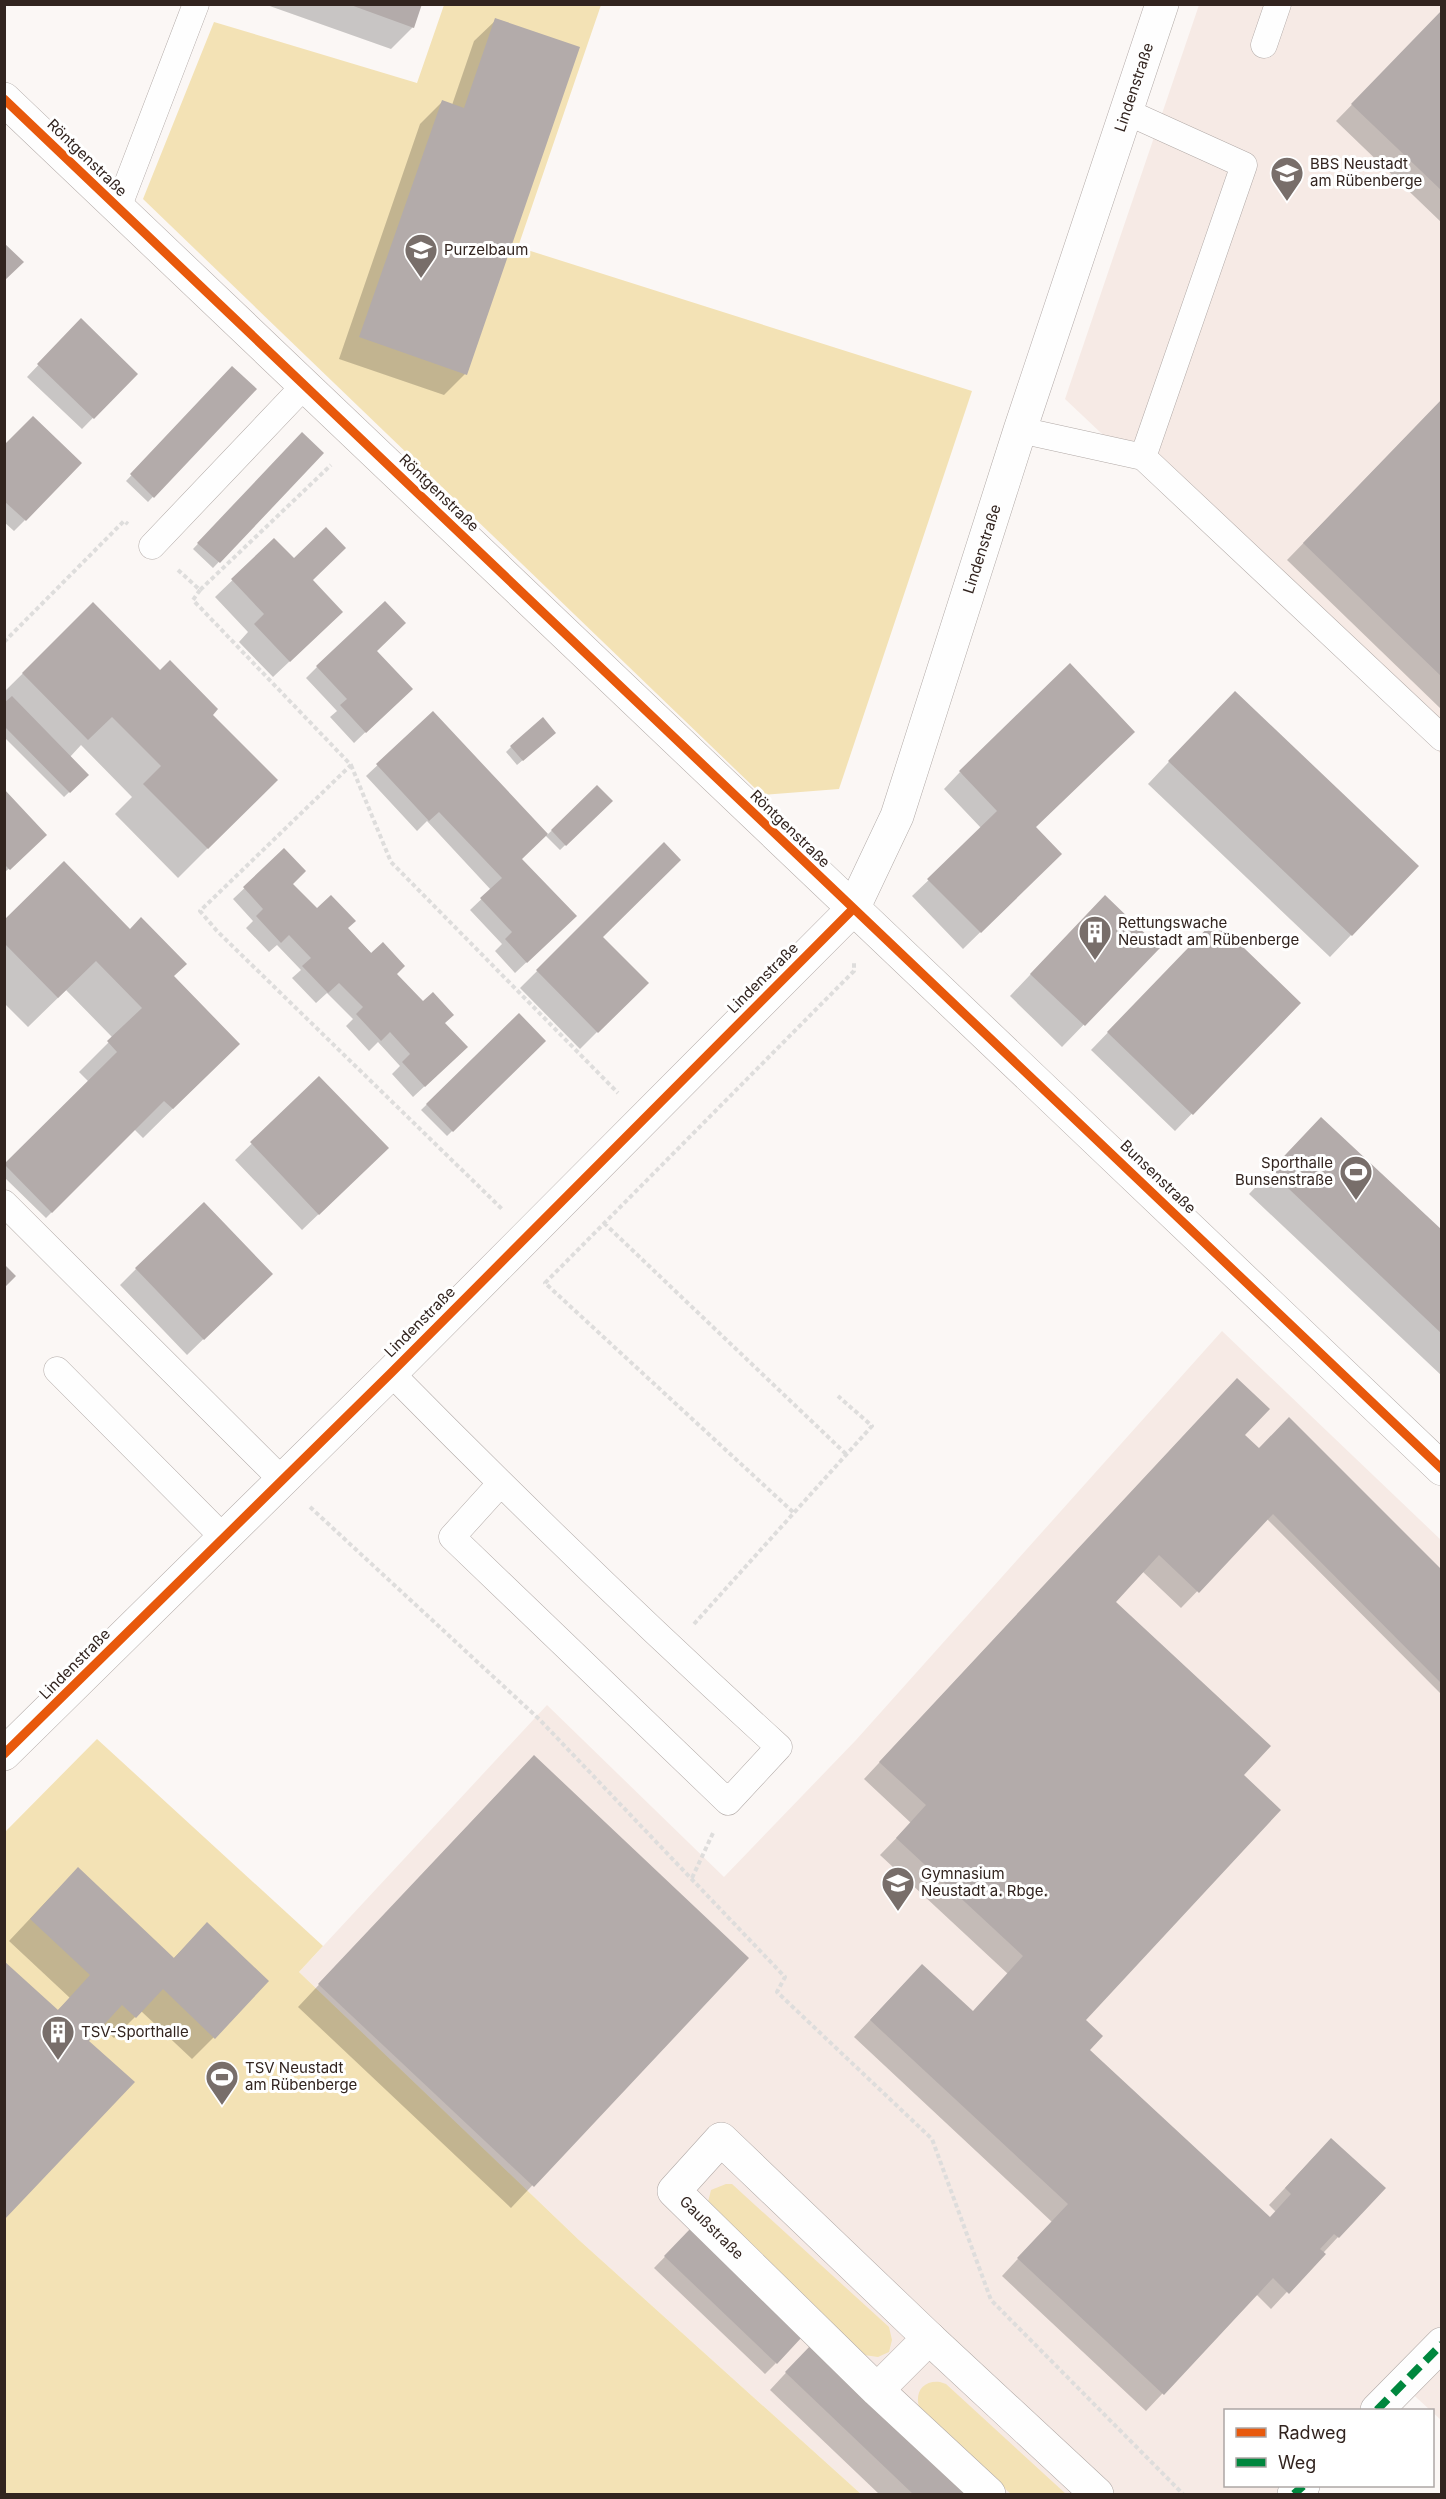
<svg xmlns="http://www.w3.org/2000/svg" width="1446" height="2499" viewBox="0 0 1446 2499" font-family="Inter,sans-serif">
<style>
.built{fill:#f6eae5}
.green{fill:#f3e2b5}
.shadow{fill:#0003}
.building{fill:#b3abaa}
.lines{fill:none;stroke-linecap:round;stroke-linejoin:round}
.lane-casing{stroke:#b1a9a6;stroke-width:27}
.street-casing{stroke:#b1a9a6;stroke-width:34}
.path{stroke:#dedddc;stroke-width:4;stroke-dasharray:4.5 3;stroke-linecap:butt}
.lane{stroke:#fefefe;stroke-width:26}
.street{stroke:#fefefe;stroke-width:33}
.quiet{stroke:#00873e;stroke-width:8;stroke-dasharray:15 8;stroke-linecap:butt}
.cycleway-casing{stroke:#fff;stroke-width:13}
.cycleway{stroke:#e8590c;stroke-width:9}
.labels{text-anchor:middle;stroke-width:6;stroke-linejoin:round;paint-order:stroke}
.street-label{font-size:15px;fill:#32241f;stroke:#fff}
.poi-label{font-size:15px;fill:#32241f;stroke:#fff;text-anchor:start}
</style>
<rect width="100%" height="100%" fill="#fbf7f5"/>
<path class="built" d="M1199 5H1441V754L1065 399Z
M1222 1331 1441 1540V2420L1407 2389 1386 2410H1226V2486H1313L1304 2494H861L579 2240 299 1972 547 1705 724 1877 856 1740Z"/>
<path class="green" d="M444 5H601L518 247 972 391 839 789 762 795 143 199 214 22 417 83Z
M97 1739 323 1946 299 1972 579 2240 861 2494H5V1832Z
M726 2184H732L889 2327 892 2340 889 2352 878 2357 864 2355 708 2202 711 2190Z
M940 2382 946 2384 1066 2494H1011L921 2412C913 2395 921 2380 940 2382Z"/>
<path class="shadow" d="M264 4H421L413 27 391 49Z
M1442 12V223L1336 121Z
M496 20 465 374 444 395 339 359 420 124 442 102 452 105 474 41Z
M81 320 136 374 82 429 27 377Z
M232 368 254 389 148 502 126 481Z
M1442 400V710L1287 560Z
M302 434 322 453 213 568 193 549Z
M4 447 25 520 14 531 4 522Z
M274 540 311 580 325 628 273 677 239 642 248 632 215 597Z
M93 604 160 672 211 715 276 780 178 878 115 814 132 797 81 745 70 757 87 775 64 797 4 737V692Z
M375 651 399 700 354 743 330 717 337 711 306 678 317 667Z
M433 713 547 835 597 788 611 801 560 850 545 835 520 859 564 927 515 973 495 951 502 944 470 910 491 890 427 821 417 831 366 776Z
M1214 714 1417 866 1330 957 1148 784Z
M549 738 517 765 506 752 511 747Z
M960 772 1035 828 1060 854 963 949 912 896 982 829 944 789Z
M4 791 45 835 4 873Z
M664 845 601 938 646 983 580 1049 520 988Z
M284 851 291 884 317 911 346 928 443 1024 455 1058 413 1097 392 1074 400 1066 378 1042 369 1051 346 1026 353 1019 327 993 316 1003 292 978 301 970 277 945 269 952 246 928 253 921 233 899Z
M1084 918 1158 948 1062 1047 1010 996Z
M4 922 130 931 172 976 209 1073 143 1138 134 1129 46 1218 4 1177V1166L89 1082 79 1072 113 1038 66 990 28 1027 4 1003Z
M1198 939 1299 1003 1175 1131 1091 1050Z
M519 1015 544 1041 447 1136 421 1110Z
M319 1078 370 1165 302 1230 235 1160Z
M1300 1140 1442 1232V1376L1249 1194Z
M136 1269 254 1290 187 1355 120 1285Z
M1221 1396 1243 1435 1259 1450 1442 1572V1695L1267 1519 1181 1608 1142 1571 1114 1602 1242 1775 1084 2020 1088 2050 1269 2219 1276 2212 1269 2205 1315 2156 1338 2237 1271 2309 1256 2294 1146 2411 1002 2276 1052 2222 854 2037 906 1982 972 2013 1008 1974 880 1855 911 1823 864 1779Z
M512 1779 747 1958 511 2208 298 2007Z
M56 1891 173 1959 207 1924 214 2037 192 2059 141 2011 114 2038 100 2026 86 2041 4 2218 57 2011 70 1998 9 1941Z
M690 2231 776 2363 765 2374 654 2268Z
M795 2363 966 2494H879L770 2390Z"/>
<path class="building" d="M348 4H422L414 28Z
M1442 10V191L1351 104Z
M495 18 580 47 467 375 359 337 442 100 464 108Z
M4 243 24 262 4 281Z
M81 318 138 374 94 419 37 364Z
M232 366 257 389 154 498 130 474Z
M1442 399V677L1303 543Z
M33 416 82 463 26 521 4 501V445Z
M302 432 324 453 220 563 197 543Z
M326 527 346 548 313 580 343 612 290 662 254 624 264 614 231 579 274 538 294 558Z
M385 601 406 623 377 651 413 689 366 733 340 705 347 699 316 666Z
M93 602 160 670 170 660 218 709 213 715 278 780 208 849 143 784 161 766 112 717 88 740 22 673Z
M1070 663 1135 732 1036 827 1062 854 981 933 927 879 997 811 959 771Z
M1235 691 1419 866 1352 936 1168 761Z
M12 696 89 775 70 793 4 726V703Z
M433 711 548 834 522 859 577 916 527 963 505 939 512 932 480 898 502 878 439 812 429 821 376 764Z
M543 717 556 733 523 761 510 746Z
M597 785 613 801 566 846 551 830Z
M4 789 47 835 10 870 4 864Z
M664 842 681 860 603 937 649 983 598 1033 536 970Z
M284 848 306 871 293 884 317 908 331 895 356 921 348 928 371 953 383 942 405 966 397 974 423 1001 433 992 454 1015 445 1023 468 1047 425 1087 402 1062 410 1054 390 1032 381 1041 356 1014 363 1007 339 983 328 993 302 966 311 958 289 935 281 943 256 916 263 909 243 887Z
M64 861 130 929 141 917 187 964 174 976 240 1044 173 1109 164 1101 52 1213 4 1164 117 1052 107 1041 142 1008 96 961 58 998 4 943V920Z
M1105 895 1160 948 1085 1026 1030 974Z
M1215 920 1301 1003 1193 1115 1107 1032Z
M519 1013 546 1041 453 1132 426 1104Z
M319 1076 389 1148 319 1215 250 1142Z
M1321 1117 1442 1230V1334L1270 1171Z
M204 1202 273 1274 204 1340 135 1268Z
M4 1264 16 1276 4 1288Z
M1237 1378 1270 1409 1245 1435 1259 1448 1289 1417 1442 1570V1684L1273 1514 1199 1593 1159 1555 1116 1602 1271 1746 1244 1775 1281 1810 1086 2020 1103 2036 1090 2050 1270 2217 1291 2194 1285 2188 1331 2138 1386 2188 1339 2238 1334 2234 1320 2249 1326 2254 1289 2294 1273 2278 1164 2395 1017 2258 1068 2204 870 2020 922 1964 973 2011 1023 1956 896 1838 926 1805 879 1762Z
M534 1755 749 1958 534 2187 318 1984Z
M78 1867 174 1958 207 1922 269 1981 215 2039 163 1989 136 2018 122 2005 89 2041 135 2082 4 2220V1961L58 2010 90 1975 30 1919Z
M690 2229 802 2337 777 2364 664 2256Z
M811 2345 968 2494H913L785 2372Z"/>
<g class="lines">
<defs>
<path id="lane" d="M1264 45 1278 4
M1127 112 1244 165 1143 457
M118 208 196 4
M1020 430 1143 457 1442 738
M152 546 304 386
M4 1203 282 1480
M57 1370 224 1538
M391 1373C517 1501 646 1626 779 1747L728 1802 452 1537 500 1484"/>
<g id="street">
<path d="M4 99 1442 1469"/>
<path id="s1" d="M4 1754 391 1373 853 909 897 816 1020 430 1162 4"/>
<path d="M929 2338 1097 2494"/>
<path id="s2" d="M877 2390 929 2338 721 2139 674 2191 877 2390 989 2494"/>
<path d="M1377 2410 1442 2344"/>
<path d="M1294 2494 1303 2486"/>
</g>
</defs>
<use href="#lane" class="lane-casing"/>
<use href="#street" class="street-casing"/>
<path class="path" d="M178 570 200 590 331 465
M200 590 193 600 351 765 200 911 217 931 502 1209
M4 642 124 521 128 524
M351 765 391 862 618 1093
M604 1223 846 1454
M310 1507 539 1719 785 1977 777 1992 932 2139 991 2300 1183 2494
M793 1512 545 1283 854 971V963
M694 1624 872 1426 838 1396
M692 1878 713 1833"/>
<use href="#lane" class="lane"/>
<use href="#street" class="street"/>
<path class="quiet" d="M1377 2410 1442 2344
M1294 2494 1303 2486"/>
<defs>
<path id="cycleway" d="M4 99 1442 1469
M4 1754 391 1373 853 909"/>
</defs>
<use href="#cycleway" class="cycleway-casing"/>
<use href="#cycleway" class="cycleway"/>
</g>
<defs>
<symbol id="school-pin" viewBox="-11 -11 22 30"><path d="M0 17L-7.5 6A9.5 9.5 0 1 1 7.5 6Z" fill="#786e6a" stroke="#fff"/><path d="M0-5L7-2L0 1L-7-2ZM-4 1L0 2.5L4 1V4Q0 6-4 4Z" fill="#fff"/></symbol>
<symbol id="building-pin" viewBox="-11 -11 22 30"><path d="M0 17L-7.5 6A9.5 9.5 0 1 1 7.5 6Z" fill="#786e6a" stroke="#fff"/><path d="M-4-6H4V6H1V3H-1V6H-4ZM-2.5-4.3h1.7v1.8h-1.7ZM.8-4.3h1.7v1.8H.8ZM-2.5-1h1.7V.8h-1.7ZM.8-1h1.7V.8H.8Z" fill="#fff"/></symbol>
<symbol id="stadium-pin" viewBox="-11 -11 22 30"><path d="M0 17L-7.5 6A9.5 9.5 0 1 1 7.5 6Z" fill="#786e6a" stroke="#fff"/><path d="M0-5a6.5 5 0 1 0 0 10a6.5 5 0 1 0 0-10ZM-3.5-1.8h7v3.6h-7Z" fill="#fff"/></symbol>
</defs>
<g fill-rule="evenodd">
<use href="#school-pin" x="1268" y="154" width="38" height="52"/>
<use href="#school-pin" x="402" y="231" width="38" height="52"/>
<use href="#building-pin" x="1076" y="913" width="38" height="52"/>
<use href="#stadium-pin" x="1337" y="1153" width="38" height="52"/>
<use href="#school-pin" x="879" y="1864" width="38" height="52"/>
<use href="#building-pin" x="39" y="2013" width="38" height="52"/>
<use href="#stadium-pin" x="203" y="2058" width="38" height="52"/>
</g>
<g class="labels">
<g class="street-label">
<text dy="5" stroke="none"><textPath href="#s1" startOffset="2067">Lindenstraße</textPath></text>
<text transform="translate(87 158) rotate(44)" y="5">Röntgenstraße</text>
<text transform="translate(439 493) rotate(44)" y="5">Röntgenstraße</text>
<text dy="5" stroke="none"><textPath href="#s1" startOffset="1581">Lindenstraße</textPath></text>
<text transform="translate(790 829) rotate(44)" y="5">Röntgenstraße</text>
<text transform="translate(763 978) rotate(-45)" y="5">Lindenstraße</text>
<text transform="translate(1158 1177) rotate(44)" y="5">Bunsenstraße</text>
<text transform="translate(420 1322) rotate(-45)" y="5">Lindenstraße</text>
<text transform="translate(75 1664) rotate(-45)" y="5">Lindenstraße</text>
<text dy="5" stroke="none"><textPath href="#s2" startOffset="484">Gaußstraße</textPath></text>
</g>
<g class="poi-label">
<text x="1310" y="169">BBS Neustadt<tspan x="1310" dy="17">am Rübenberge</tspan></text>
<text x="444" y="255">Purzelbaum</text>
<text x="1118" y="928">Rettungswache<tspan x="1118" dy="17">Neustadt am Rübenberge</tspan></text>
<text x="1333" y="1168" text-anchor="end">Sporthalle<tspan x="1333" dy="17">Bunsenstraße</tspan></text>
<text x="921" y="1879">Gymnasium<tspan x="921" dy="17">Neustadt a. Rbge.</tspan></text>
<text x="81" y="2037">TSV-Sporthalle</text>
<text x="245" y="2073">TSV Neustadt<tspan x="245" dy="17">am Rübenberge</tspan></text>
</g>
</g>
<rect width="1446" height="2499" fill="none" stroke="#32241f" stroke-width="12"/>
<rect x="1224" y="2409" width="210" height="78" fill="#ffffff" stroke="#ada7a5" stroke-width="1.5"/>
<rect x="1236" y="2428" width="30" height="9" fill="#e8590c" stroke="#ada7a5" stroke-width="1.5"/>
<text x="1278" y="2439" font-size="18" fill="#32241f">Radweg</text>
<rect x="1236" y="2458" width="30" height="9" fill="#00873e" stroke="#ada7a5" stroke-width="1.5"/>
<text x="1278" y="2469" font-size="18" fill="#32241f">Weg</text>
</svg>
